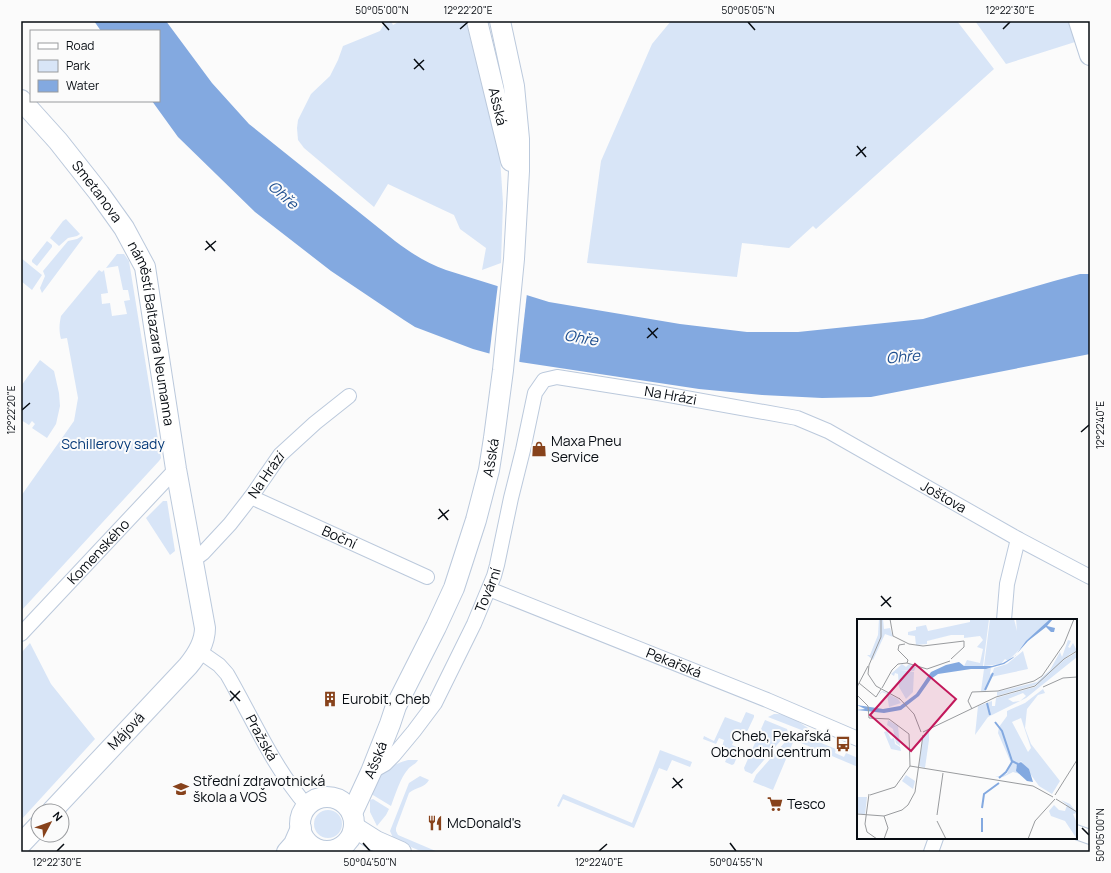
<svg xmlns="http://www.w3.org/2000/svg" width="1111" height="873" viewBox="0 0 1111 873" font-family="Manrope,sans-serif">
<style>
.green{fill:#d8e5f7}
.water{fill:#83a9e0}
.pier{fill:#fbfbfb}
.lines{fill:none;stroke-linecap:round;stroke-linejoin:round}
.street-casing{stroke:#bbc9dc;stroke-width:16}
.secondary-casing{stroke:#bbc9dc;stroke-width:22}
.street{stroke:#fff;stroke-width:14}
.secondary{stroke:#fff;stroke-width:20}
.ticks{fill:none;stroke:#070c12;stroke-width:1.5}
.labels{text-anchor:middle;stroke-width:4;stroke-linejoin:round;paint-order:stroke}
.street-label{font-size:14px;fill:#070c12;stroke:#fbfbfb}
.poi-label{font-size:14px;fill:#070c12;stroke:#fbfbfb;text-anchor:start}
.park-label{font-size:14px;fill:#043877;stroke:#fbfbfb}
.water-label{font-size:15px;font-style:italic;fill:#1c4d8e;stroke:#fbfbfb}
.inset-river{fill:none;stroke:#83a9e0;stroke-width:2}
.inset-road{fill:none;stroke:#999b9e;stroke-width:1}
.view{fill:#c2185b;fill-opacity:0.15;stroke:#c2185b;stroke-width:2}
.inset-edge{fill:none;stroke:#070c12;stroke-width:2}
.neatline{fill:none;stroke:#070c12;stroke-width:1.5}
.ticks-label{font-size:10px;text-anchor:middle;fill:#070c12}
</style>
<rect width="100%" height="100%" fill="#fbfbfb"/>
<path class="green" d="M386 21H391L393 25 400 21H466L500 157 503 203 501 263 482 270 486 248 460 229 454 215 388 184 374 207 304 148 298 140 297 128 298 120 311 94 330 76 338 60 343 46 380 31Z
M671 21H957L994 69 816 229 813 226 789 248 742 243 737 277 587 263 601 161 652 44Z
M975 21H1069L1075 42 1006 64Z
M66 219 80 234 77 236 68 238 59 246 50 238 63 221Z
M82 236 83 238 42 293 40 288 45 276 43 271 68 241 77 239Z
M47 241 52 245V247L37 266 32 262V260Z
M117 254H124L129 261 161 458 159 461 21 611V496L74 421 78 398 67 338 61 339C59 331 59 325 61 316L99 270 102 272 104 270 108 293 101 294 102 304 110 303 112 316 127 314 124 301 130 300 128 290H123L118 266 106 268Z
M21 258 42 275 32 290 21 281Z
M40 360 54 371 59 393 60 406 56 424 47 438 32 428 35 424 32 421 29 425 21 420V386Z
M163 501H167L175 551 170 555 146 518Z
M30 643 51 684 95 739 21 820V653Z
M746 712 754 715V717L745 736 737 733 732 745 739 748 740 750 734 764 732 765 725 762 730 751 722 747 724 740 719 738 716 744 703 739 704 736 714 741 725 717 741 723Z
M774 714C788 713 797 721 808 728L807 731H804L768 717Z
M765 720 787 729 788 732 752 774 745 771 744 768Z
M794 732 836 749 835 753 844 757 846 753 858 758V767L794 740 773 790 753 782 756 775Z
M660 750 692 762 690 767 672 760 667 771 659 768 634 828 563 799 559 807 557 806 563 794 632 823Z
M408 760H418C416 764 412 765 409 768 400 778 396 793 391 806L368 792C376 776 391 764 408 760Z
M420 776 429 780C425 788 416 787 409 793L396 828V831L398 835 438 852H423L394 840 390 831 409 783Z
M373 799 389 809 386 815 377 826 370 812V800Z
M314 824a14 14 0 1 1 28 0a14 14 0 1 1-28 0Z"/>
<path class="water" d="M94 21H166L212 83 249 124 395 241C411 253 428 264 446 270L549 302 680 324 747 332H798L923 319 1054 281 1080 274H1090V354L871 397 822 398 762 395 699 389 520 362 473 349 415 327 404 320 331 271 255 212 178 137 152 101H159V31H101Z"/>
<path class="pier" d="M498 284 527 293 519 364 489 357Z"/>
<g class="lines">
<defs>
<g id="street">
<path id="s1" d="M251 497 427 577"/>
<path id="s2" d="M192 560 195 559 203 553 230 524 251 497 280 455 315 423 349 396"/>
<path id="s3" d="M489 589 767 700 858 739"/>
<path d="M1004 620 1007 584 1018 539"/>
<path id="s4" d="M21 634 176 469"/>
<path id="s5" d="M199 651 219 665 227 674C253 719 273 767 307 806"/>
<path id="s6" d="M371 772 385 764 394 755 414 731 435 703 474 624 494 576 497 565 511 498 523 450 535 393 544 380 557 377 658 393 797 418 828 431 1018 539 1090 577"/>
<path d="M1076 832 1090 837"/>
<path d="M931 852 936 838"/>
</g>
<g id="secondary">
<path id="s7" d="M477 21 511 161"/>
<path d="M1079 21 1090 55"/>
<path id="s8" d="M21 100 58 141 99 193 124 228 145 267 176 469 205 628C205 643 197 655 188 666L52 811"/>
<circle cx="327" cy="824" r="27"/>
<path id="s9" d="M352 813 371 772 390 724 396 706 436 627 454 588 476 520 489 470 494 438 503 370 514 259 519 171V139L514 86 500 21"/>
<path d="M354 827 376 841 401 852"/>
<path d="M21 844 38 826"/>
<path d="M287 852 294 844 301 828"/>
</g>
</defs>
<use href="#street" class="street-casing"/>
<use href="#secondary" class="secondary-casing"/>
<use href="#street" class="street"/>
<use href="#secondary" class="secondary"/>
</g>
<path class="ticks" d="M382 22 389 30M748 22 755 30M460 29 468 22M1003 29 1010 22M414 59 424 70M414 69 424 60M857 146 866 157M856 156 866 147M206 241 215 251M205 250 216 241M648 328 657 338M647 338 658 328M22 410 30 403M1081 432 1089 425M439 509 448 520M438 519 449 510M881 596 891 607M881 606 891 597M230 691 240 701M230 701 240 691M673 778 682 788M672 788 683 779M1082 828 1089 835M363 843 370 851M730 843 736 851M57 851 64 844M599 851 607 844"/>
<defs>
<symbol id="shop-bare" viewBox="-9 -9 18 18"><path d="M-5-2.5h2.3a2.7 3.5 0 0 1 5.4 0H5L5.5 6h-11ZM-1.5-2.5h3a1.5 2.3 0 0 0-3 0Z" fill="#87421b" stroke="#fbfbfb" stroke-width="2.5" paint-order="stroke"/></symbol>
<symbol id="building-bare" viewBox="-9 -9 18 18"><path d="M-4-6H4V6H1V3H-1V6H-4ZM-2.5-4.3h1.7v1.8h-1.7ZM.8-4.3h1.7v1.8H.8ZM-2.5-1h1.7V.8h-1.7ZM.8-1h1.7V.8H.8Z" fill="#87421b" stroke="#fbfbfb" stroke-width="2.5" paint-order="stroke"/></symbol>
<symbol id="bus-bare" viewBox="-9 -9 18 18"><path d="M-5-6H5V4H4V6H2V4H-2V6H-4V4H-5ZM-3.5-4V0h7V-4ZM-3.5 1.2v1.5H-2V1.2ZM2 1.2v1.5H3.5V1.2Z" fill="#87421b" stroke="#fbfbfb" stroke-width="2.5" paint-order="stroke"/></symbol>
<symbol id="school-bare" viewBox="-9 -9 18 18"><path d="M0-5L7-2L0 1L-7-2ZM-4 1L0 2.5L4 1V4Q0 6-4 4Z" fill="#87421b" stroke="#fbfbfb" stroke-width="2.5" paint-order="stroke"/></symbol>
<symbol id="supermarket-bare" viewBox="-9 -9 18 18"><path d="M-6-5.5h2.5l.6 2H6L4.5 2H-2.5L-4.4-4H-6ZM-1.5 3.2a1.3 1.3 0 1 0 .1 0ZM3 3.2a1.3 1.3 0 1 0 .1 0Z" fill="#87421b" stroke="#fbfbfb" stroke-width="2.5" paint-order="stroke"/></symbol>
<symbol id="restaurant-bare" viewBox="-9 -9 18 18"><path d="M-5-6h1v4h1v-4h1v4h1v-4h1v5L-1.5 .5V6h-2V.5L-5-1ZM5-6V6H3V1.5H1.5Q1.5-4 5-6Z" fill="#87421b" stroke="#fbfbfb" stroke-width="2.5" paint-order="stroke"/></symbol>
</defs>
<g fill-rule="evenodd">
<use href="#shop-bare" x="528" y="438" width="22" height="22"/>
<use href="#building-bare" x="319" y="688" width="22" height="22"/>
<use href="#bus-bare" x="832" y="733" width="22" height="22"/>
<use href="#school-bare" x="170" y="778" width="22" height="22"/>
<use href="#supermarket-bare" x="764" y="793" width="22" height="22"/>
<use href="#restaurant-bare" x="424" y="812" width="22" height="22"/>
</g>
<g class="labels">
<g class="street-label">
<text dy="5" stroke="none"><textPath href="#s7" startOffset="88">Ašská</textPath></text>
<text dy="5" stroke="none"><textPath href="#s8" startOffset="119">Smetanova</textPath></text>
<text dy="5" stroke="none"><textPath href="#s8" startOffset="275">náměstí Baltazara Neumanna</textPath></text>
<text dy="5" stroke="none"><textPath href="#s6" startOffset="567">Na Hrázi</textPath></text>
<text dy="5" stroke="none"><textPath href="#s9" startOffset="383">Ašská</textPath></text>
<text dy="5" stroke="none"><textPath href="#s2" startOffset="114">Na Hrázi</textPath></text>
<text dy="5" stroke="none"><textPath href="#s6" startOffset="862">Joštova</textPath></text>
<text dy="5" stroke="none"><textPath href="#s1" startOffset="97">Boční</textPath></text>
<text dy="5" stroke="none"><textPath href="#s4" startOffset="113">Komenského</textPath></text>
<text dy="5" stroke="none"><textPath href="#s6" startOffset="220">Tovární</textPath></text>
<text dy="5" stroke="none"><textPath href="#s3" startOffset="199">Pekařská</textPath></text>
<text transform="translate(126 731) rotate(-46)" y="5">Májová</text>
<text dy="5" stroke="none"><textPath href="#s5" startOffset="109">Pražská</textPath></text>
<text dy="5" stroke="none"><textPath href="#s9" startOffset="58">Ašská</textPath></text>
</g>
<g class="poi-label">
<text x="551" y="446">Maxa Pneu<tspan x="551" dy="16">Service</tspan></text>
<text x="342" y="704">Eurobit, Cheb</text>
<text x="831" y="741" text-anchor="end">Cheb, Pekařská<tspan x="831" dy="16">Obchodní centrum</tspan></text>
<text x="193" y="786">Střední zdravotnická<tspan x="193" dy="16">škola a VOŠ</tspan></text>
<text x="787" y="809">Tesco</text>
<text x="447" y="828">McDonald's</text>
</g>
<g class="park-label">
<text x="113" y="449">Schillerovy sady</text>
</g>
<g class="water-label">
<text transform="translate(283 195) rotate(42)" y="5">Ohře</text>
<text transform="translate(581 338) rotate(10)" y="5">Ohře</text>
<text transform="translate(903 357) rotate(-5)" y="5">Ohře</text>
</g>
</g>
<g transform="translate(857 619)">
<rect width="220" height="220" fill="#fbfbfb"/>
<path d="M22 0H26L27 10 33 9 36 18 28 15 16 41 10 36H13L21 16ZM113 0H132L126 47H107L110 41 123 44 126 30 120 28 126 21 123 17 107 19V16H94L70 22V25L59 26 58 17 51 16V13L59 11V8L69 6 71 12 113 3ZM133 0H157L160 12 159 0H193L151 42 148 40 144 45 127 47ZM211 21 214 22 211 28 213 29 216 24 220 32 213 35 181 65 140 77V73L180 63 193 51 203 33 205 38ZM166 32 171 50 134 58 128 72H124L127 50 134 49 133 55 135 56 137 49 150 45ZM220 33V38L169 79 131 98 118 116 121 87 135 82V87H138L139 79 178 68 207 41ZM166 74 169 77 163 82 156 83 151 80ZM45 45 49 48 52 45 59 48 57 52 43 51 57 53 56 73 49 80 42 68 41 55 38 54 37 57 34 55ZM186 70 188 74 181 76 170 90 168 109 174 125 203 162 195 175 182 167 164 142 159 149 163 155 156 153 146 158H138L150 155 154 144 141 114 142 108 150 97V92L168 84ZM164 99 174 129 171 133 155 103ZM26 72 41 80 44 84 32 88 30 75 25 73 21 78 24 73ZM31 101 41 107 43 127 39 124 36 110 30 106ZM30 112 34 120 37 119 38 125 43 128 44 132 34 130 27 113ZM72 112V121L68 149 62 147 66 117ZM49 156 58 162 56 170 45 162ZM0 178H10L8 196 0 194ZM204 181 213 185 220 194 216 195 220 204V220L208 202 194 197 192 192 197 186 202 191 208 192 210 186Z" fill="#d8e5f7" fill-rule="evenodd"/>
<path d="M193 0H196L190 7 198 9 197 13H194L189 8 171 22 156 39 147 45 129 50H114L81 55 74 60 62 77 44 91 27 94 0 91 8 90 0 86 26 90 43 87 59 75 74 53 89 46 102 43 107 47H135L146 44 158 37 169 22ZM164 143 172 150 176 163 170 162 159 152 160 145Z" fill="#83a9e0"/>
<path class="inset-river" d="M128 71 136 54M130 84 133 96M138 103 145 112 155 142 161 145M142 159 149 153 155 143M125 189 127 175 142 164M125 213V199"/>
<path class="inset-road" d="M24 0V18L12 46 11 55 19 67 43 80M33 0 36 17 52 25 66 27 107 22V28L94 40M48 25 42 26 41 31 51 41 50 44M2 64 19 78 24 70M0 68 11 47M186 68 206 59 220 58M25 69 35 51 41 45 50 44 70 50 93 42M0 76 11 87 12 99 32 100 52 115 53 147 38 168 13 176M42 79 57 95 64 113M115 90 111 82 115 73 141 72 177 62 185 57 207 25 217 0M66 113 139 78 178 67 207 40 220 32M53 147 176 167 196 178M12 175 8 205 10 213 20 220M198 176 220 141M199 180 220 193M0 195 27 197 45 191 51 186 58 173 66 116M80 196 86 154M27 197 31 209 27 220M80 202 89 220M171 220 178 202 198 180"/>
<path class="view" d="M58 45 99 80 54 132 13 96Z"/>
<rect width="220" height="220" class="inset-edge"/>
</g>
<rect width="1111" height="873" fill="none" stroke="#fbfbfb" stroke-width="44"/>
<rect x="30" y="30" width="130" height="72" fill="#fbfbfb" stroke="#999b9e"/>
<rect x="38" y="43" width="20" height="6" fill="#ffffff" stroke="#999b9e"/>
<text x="66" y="50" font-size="12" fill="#070c12">Road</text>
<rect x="38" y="60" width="20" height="12" fill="#d8e5f7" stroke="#999b9e"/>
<text x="66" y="70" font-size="12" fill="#070c12">Park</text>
<rect x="38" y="80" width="20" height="12" fill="#83a9e0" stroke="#999b9e"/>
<text x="66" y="90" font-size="12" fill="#070c12">Water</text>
<g transform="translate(50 823) rotate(49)"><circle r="19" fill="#fbfbfb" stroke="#999b9e"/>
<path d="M0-3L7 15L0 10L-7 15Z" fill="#87421b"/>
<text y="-6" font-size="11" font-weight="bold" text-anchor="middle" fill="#070c12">N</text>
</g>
<rect x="22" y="22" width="1067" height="829" class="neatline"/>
<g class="ticks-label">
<text x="382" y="14">50°05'00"N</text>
<text x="468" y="14">12°22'20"E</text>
<text x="748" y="14">50°05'05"N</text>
<text x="1010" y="14">12°22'30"E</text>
<text transform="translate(11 410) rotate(-90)" y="4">12°22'20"E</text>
<text transform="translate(1100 425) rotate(-90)" y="4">12°22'40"E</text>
<text transform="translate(1100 835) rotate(-90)" y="4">50°05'00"N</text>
<text x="57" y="866">12°22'30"E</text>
<text x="370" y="866">50°04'50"N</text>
<text x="599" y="866">12°22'40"E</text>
<text x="736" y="866">50°04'55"N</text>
</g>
</svg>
